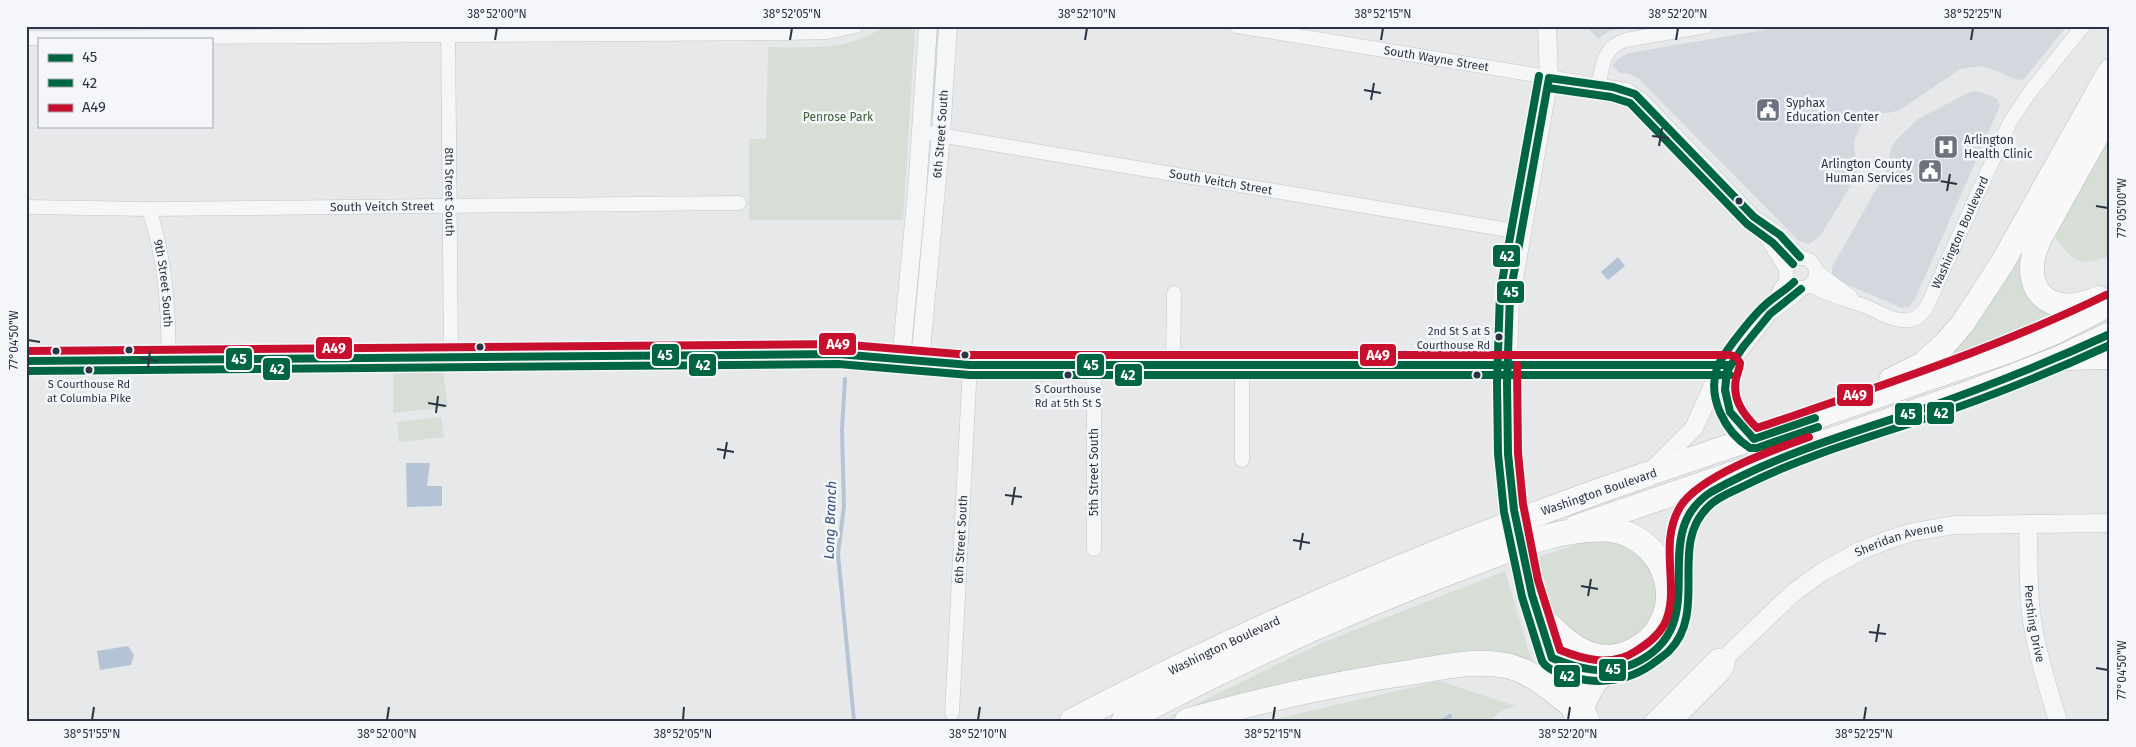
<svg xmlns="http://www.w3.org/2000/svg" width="2136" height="747" viewBox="0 0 2136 747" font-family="'Fira Sans',sans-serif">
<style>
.built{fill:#d4d7dd}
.green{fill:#d6ded6}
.water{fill:#b4c4d5}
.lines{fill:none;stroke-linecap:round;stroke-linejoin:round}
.stream{stroke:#b4c4d5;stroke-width:4}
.minor-casing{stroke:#c4c6c8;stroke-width:15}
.tertiary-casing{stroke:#c4c6c8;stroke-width:19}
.trunk-casing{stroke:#b8bbbf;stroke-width:25}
.motorway-casing{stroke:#b8bbbf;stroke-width:26}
.minor{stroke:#f5f6f7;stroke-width:14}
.tertiary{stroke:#f5f6f7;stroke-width:18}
.trunk{stroke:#f8f8f8;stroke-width:24}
.motorway{stroke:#f8f8f8;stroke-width:25}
.tertiary-bridge-casing{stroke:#c4c6c8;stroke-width:19;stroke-linecap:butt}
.tertiary-bridge{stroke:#f5f6f7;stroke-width:18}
.bus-1-casing{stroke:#f4f6f9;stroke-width:11}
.bus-2-casing{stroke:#f4f6f9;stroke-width:11}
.bus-3-casing{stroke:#f4f6f9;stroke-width:11}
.bus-1{stroke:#006641;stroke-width:8}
.bus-2{stroke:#006641;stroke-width:8}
.bus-3{stroke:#c8102e;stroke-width:8}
.ticks{fill:none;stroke:#2b3445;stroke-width:2}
.bus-dot{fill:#2b3445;stroke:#f4f6f9;stroke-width:2}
.labels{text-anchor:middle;stroke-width:5;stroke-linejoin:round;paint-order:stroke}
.bus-label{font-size:11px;fill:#2b3445;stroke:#f4f6f9}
.street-label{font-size:12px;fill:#2b3445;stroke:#f4f6f9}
.poi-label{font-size:12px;fill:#2b3445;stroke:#f4f6f9;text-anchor:start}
.park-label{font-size:12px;fill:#3f6138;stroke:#f4f6f9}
.water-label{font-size:14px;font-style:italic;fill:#34527a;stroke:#f4f6f9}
.line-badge{stroke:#f4f6f9;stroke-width:2}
.badge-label{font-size:14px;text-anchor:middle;font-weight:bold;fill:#fff}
.neatline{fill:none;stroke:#2b3445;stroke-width:2}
.ticks-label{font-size:12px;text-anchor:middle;fill:#2b3445}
</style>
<rect width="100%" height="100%" fill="#e6e8ea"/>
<path class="built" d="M1586 26H1637L1611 30 1598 39Z
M1788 26H2067L2023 80 2014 79 2000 72 1980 66 1960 69 1900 110 1888 113H1878L1869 118 1860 127 1855 139 1854 148 1858 168 1851 185 1821 235 1809 244 1799 241 1638 78 1628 73H1620L1612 66 1618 59 1629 53Z
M1977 91 1992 96 1997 99 2000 106 1915 299 1909 307 1902 308 1841 282 1832 275V267L1877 188 1888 166 1891 147 1898 138 1918 119 1970 92Z"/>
<path class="green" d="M888 26H914L915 29 903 220H749V139H766L768 47C792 47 819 49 843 44 859 41 873 33 888 26Z
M933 26H942L935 116H931Z
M2110 84V97L2024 255 2057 314 2035 329 1938 369Z
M2110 135V256C2077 267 2074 262 2054 236Z
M393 373H443L448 407 393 413Z
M441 417 444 437 399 442 397 422Z
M1597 538 1626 542 1648 561 1661 589 1654 621 1632 645 1609 652 1554 621 1535 558Z
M1505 571 1529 652 1540 677 1377 671 1166 719 1319 644Z
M1439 681 1516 706 1503 710 1489 721H1268Z"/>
<path class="water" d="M1618 257 1625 266 1608 280 1601 272Z
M406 463H430L427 486H442V506L407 507Z
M128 646 134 655 131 665 100 670 97 651Z"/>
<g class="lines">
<path class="stream" d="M845 379 842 430 844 506 838 554 854 721
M1442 721 1450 716"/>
<defs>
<g id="minor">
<path id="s1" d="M448 26 451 357"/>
<path id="s2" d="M1237 26 1627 90 1642 100 1754 217 1780 235 1800 257"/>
<path d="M26 38 786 33 827 32 856 26"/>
<path d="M1599 85C1602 64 1604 46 1626 40L1706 26"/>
<path id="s3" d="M921 132 1521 232"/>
<path id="s4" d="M26 207 149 209 739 203"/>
<path id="s5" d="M149 209C166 261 168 306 169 360"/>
<path d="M1757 222 1786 269"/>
<circle cx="1801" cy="273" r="15"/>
<path d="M1817 272 1851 297"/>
<path id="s6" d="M1811 285C1828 296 1846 299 1865 306 1878 311 1893 322 1908 320 1918 319 1924 312 1928 304L2010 122 2030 92 2083 26"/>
<path d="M1770 313 1781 288 1787 280"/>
<path d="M1173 365 1174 293"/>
<path d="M1242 365V460"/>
<path d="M1730 365 1770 314 1793 297 1801 289"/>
<path d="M1094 549V366"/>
<path id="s7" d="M952 713 970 365"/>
</g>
<g id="tertiary">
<path d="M901 359 917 191 928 26"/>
<path d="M26 361 733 354H838L970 365H1730"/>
<path id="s8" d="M920 362 941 135 948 26"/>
<path d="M1730 365C1717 398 1731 417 1754 439"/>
<path d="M1509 466 1507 383 1510 302 1549 78 1547 26"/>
<path d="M1651 471 1694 428 1715 381 1730 365"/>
<path id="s9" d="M2028 524C2029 556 2027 588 2032 620 2037 654 2048 688 2058 721"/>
<path d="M1539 617 1565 700 1576 721"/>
<path d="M1561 670 1576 692 1591 721"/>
<path id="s10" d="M1654 721 1717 658 1726 657 1793 593 1822 572 1860 551 1890 539 1913 532 1954 525 2110 523"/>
<path d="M1673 721 1721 673 1725 667 1726 657"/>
</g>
<path id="trunk" d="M2099 298C2049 321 2016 288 2040 238L2110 112
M2068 358 2110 357
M1891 380 1923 364 1944 345 1963 323 2001 265 2110 71
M1648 474 2009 351 2053 333 2110 304
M1576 527 1974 391 2057 359 2110 334
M1677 616C1691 561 1655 520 1722 486
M1552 658C1593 675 1622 678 1658 648
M1583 705 1594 683 1606 672"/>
<g id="motorway">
<path id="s11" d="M1072 721C1259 623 1449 542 1648 474"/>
<path d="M1124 721C1235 662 1350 609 1468 565 1512 549 1556 528 1604 529 1626 529 1649 543 1660 563 1671 583 1672 607 1659 628 1653 638 1643 646 1633 651 1592 670 1566 642 1539 616"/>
<path d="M1187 721C1261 700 1336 683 1413 672 1441 667 1474 660 1503 665 1527 669 1547 685 1565 700"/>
</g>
</defs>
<use href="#minor" class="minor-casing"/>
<use href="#tertiary" class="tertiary-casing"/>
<use href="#trunk" class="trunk-casing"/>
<use href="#motorway" class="motorway-casing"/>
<use href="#minor" class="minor"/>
<use href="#tertiary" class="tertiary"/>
<use href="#trunk" class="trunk"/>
<use href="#motorway" class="motorway"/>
<defs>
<path id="tertiary-bridge" d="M1509 466 1514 510 1532 595"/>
</defs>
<use href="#tertiary-bridge" class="tertiary-bridge-casing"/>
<use href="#tertiary-bridge" class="tertiary-bridge"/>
<defs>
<path id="bus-1" d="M1549 78 1510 295 1507 383 1508 454 1514 510 1532 595 1552 658C1579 669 1605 676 1633 664 1719 625 1643 536 1711 492 1778 454 1851 433 1923 409 1986 387 2049 362 2110 334
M1549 78 1613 87 1635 94 1754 217 1780 235 1800 257
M1801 289 1770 314 1743 347 1727 371 1725 390 1730 412 1754 439 1815 418
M26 361 838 354 970 365H1730"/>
<path id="bus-2" d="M1539 76 1500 293 1497 383 1498 454 1504 512 1522 597 1542 661C1549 673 1574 678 1586 680 1609 683 1632 678 1651 665 1657 660 1664 656 1669 651 1709 611 1668 545 1708 507 1717 497 1732 492 1744 486 1801 457 1863 439 1924 419 1987 398 2049 373 2110 345
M1548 88 1611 97 1630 103 1747 224 1773 243 1793 264
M1794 282C1785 291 1773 297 1764 306 1753 316 1722 354 1717 368 1707 398 1725 432 1750 448H1757L1818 427
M26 371 838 364 970 375H1730"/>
<path id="bus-3" d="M26 351 838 344 970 355H1730L1736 357 1740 363C1740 369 1737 373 1736 379 1732 399 1743 414 1757 428 1875 388 1993 350 2106 295
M1517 365 1518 453 1523 504 1538 580 1560 650C1585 660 1612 667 1636 651 1647 644 1657 637 1664 625 1682 591 1657 546 1680 507 1699 476 1775 449 1809 437"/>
</defs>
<use href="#bus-1" class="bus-1-casing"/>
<use href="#bus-2" class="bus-2-casing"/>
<use href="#bus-3" class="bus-3-casing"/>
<use href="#bus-1" class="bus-1"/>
<use href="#bus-2" class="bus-2"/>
<use href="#bus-3" class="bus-3"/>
</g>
<path class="ticks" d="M495 40 497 28M790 40 792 28M1085 40 1087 28M1381 40 1383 28M1676 40 1678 28M1971 40 1973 28M1364 90 1381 93M1371 100 1374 83M1652 136 1669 138M1659 146 1662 128M1940 181 1957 184M1947 191 1950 174M2096 206 2108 208M28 340 40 342M140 358 158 361M148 368 150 351M428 403 446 406M436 413 438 396M717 449 734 452M724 459 727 442M1005 495 1022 497M1012 505 1015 487M1293 540 1310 543M1300 550 1303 533M1581 586 1598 589M1588 596 1591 579M1869 632 1886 634M1876 642 1879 624M2096 668 2108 670M92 720 94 707M387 720 389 707M683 720 684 707M978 720 980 707M1273 720 1275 707M1568 720 1570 707M1864 720 1866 707"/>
<defs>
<symbol id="civic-square" viewBox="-11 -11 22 22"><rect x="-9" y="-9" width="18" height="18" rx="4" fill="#6c737f" stroke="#f4f6f9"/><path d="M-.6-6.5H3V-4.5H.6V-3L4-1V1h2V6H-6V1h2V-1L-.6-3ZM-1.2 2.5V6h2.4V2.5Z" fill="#fff"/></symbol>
<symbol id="hospital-square" viewBox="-11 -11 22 22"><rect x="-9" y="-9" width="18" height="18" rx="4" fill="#6c737f" stroke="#f4f6f9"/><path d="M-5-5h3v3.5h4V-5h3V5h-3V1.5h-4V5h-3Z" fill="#fff"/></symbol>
</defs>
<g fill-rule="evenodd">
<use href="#civic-square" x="1754" y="96" width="28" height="28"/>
<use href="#hospital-square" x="1932" y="133" width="28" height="28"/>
<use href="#civic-square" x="1916" y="157" width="28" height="28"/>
</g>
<g class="bus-dot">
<circle cx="1739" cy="201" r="4.5"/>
<circle cx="1499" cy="337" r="4.5"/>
<circle cx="480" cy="347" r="4.5"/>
<circle cx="129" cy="350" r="4.5"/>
<circle cx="56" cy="351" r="4.5"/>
<circle cx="965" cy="355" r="4.5"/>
<circle cx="89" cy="370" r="4.5"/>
<circle cx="1068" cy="375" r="4.5"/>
<circle cx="1477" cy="375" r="4.5"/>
</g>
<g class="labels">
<g class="bus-label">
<text x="1490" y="335" text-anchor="end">2nd St S at S<tspan x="1490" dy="14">Courthouse Rd</tspan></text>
<text x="89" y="388">S Courthouse Rd<tspan x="89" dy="14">at Columbia Pike</tspan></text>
<text x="1068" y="393">S Courthouse<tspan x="1068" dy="14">Rd at 5th St S</tspan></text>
</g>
<g class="street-label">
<text dy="4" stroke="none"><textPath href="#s2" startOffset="202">South Wayne Street</textPath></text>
<text dy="4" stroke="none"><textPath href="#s8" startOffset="229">6th Street South</textPath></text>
<text dy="4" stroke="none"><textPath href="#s3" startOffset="304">South Veitch Street</textPath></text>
<text dy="4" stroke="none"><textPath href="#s1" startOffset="166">8th Street South</textPath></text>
<text dy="4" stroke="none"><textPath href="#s4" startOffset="356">South Veitch Street</textPath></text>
<text dy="4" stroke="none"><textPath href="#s6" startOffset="209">Washington Boulevard</textPath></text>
<text dy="4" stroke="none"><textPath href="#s5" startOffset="76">9th Street South</textPath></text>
<text transform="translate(1094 472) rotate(-90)" y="4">5th Street South</text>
<text transform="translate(1599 492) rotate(-19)" y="4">Washington Boulevard</text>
<text dy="4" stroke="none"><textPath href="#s7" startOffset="174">6th Street South</textPath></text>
<text dy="4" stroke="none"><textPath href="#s10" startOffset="311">Sheridan Avenue</textPath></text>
<text dy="4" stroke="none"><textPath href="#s9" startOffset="100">Pershing Drive</textPath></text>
<text dy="4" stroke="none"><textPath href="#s11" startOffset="170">Washington Boulevard</textPath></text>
</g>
<g class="poi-label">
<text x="1786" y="107">Syphax<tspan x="1786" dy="14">Education Center</tspan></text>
<text x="1964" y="144">Arlington<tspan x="1964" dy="14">Health Clinic</tspan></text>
<text x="1912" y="168" text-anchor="end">Arlington County<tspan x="1912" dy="14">Human Services</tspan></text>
</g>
<g class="park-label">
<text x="838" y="121">Penrose Park</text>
</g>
<g class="water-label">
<text transform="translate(830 520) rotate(-88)" y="5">Long Branch</text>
</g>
</g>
<g class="line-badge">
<rect x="1492" y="244" width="29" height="24" rx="5" fill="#006641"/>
<rect x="1496" y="280" width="29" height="24" rx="5" fill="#006641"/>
<rect x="818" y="332" width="39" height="24" rx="5" fill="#c8102e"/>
<rect x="315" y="336" width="38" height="24" rx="5" fill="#c8102e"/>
<rect x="1359" y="343" width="38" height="24" rx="5" fill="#c8102e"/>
<rect x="651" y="343" width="29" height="24" rx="5" fill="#006641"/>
<rect x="225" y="347" width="28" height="24" rx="5" fill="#006641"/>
<rect x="1076" y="353" width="29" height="24" rx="5" fill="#006641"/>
<rect x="688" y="353" width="29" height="24" rx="5" fill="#006641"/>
<rect x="262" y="357" width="29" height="24" rx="5" fill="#006641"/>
<rect x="1114" y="363" width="29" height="24" rx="5" fill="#006641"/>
<rect x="1836" y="383" width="38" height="24" rx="5" fill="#c8102e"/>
<rect x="1926" y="401" width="29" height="24" rx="5" fill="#006641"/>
<rect x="1894" y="402" width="29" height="24" rx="5" fill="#006641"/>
<rect x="1598" y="658" width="29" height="24" rx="5" fill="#006641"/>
<rect x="1553" y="664" width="28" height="24" rx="5" fill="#006641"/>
</g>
<g class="badge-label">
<text x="1507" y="261">42</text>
<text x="1511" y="297">45</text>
<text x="838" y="349">A49</text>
<text x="334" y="353">A49</text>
<text x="1378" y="360">A49</text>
<text x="665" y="360">45</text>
<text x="239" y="364">45</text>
<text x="1091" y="370">45</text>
<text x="703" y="370">42</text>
<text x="277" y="374">42</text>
<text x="1128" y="380">42</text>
<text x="1855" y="400">A49</text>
<text x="1941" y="418">42</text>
<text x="1908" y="419">45</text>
<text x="1613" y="674">45</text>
<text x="1567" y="681">42</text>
</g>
<rect width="2136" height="747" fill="none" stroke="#f4f6f9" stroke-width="55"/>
<rect x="38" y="38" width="175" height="90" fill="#f4f6f9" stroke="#a4a8b1"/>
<rect x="48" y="54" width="25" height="8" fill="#006641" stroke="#a4a8b1"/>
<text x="82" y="62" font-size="15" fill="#2b3445">45</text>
<rect x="48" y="79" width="25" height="8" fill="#006641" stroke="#a4a8b1"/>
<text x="82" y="88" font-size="15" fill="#2b3445">42</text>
<rect x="48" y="104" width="25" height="8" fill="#c8102e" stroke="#a4a8b1"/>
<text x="82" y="112" font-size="15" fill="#2b3445">A49</text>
<rect x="28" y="28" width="2080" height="692" class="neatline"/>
<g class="ticks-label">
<text x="497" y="18">38°52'00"N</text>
<text x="792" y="18">38°52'05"N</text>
<text x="1087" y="18">38°52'10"N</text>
<text x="1383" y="18">38°52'15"N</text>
<text x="1678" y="18">38°52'20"N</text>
<text x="1973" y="18">38°52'25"N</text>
<text transform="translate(2122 208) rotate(-90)" y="4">77°05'00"W</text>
<text transform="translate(14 340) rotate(-90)" y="4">77°04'50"W</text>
<text transform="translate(2122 670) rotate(-90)" y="4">77°04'50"W</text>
<text x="92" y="738">38°51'55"N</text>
<text x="387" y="738">38°52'00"N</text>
<text x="683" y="738">38°52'05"N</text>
<text x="978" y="738">38°52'10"N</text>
<text x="1273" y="738">38°52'15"N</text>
<text x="1568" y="738">38°52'20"N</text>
<text x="1864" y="738">38°52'25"N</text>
</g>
</svg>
